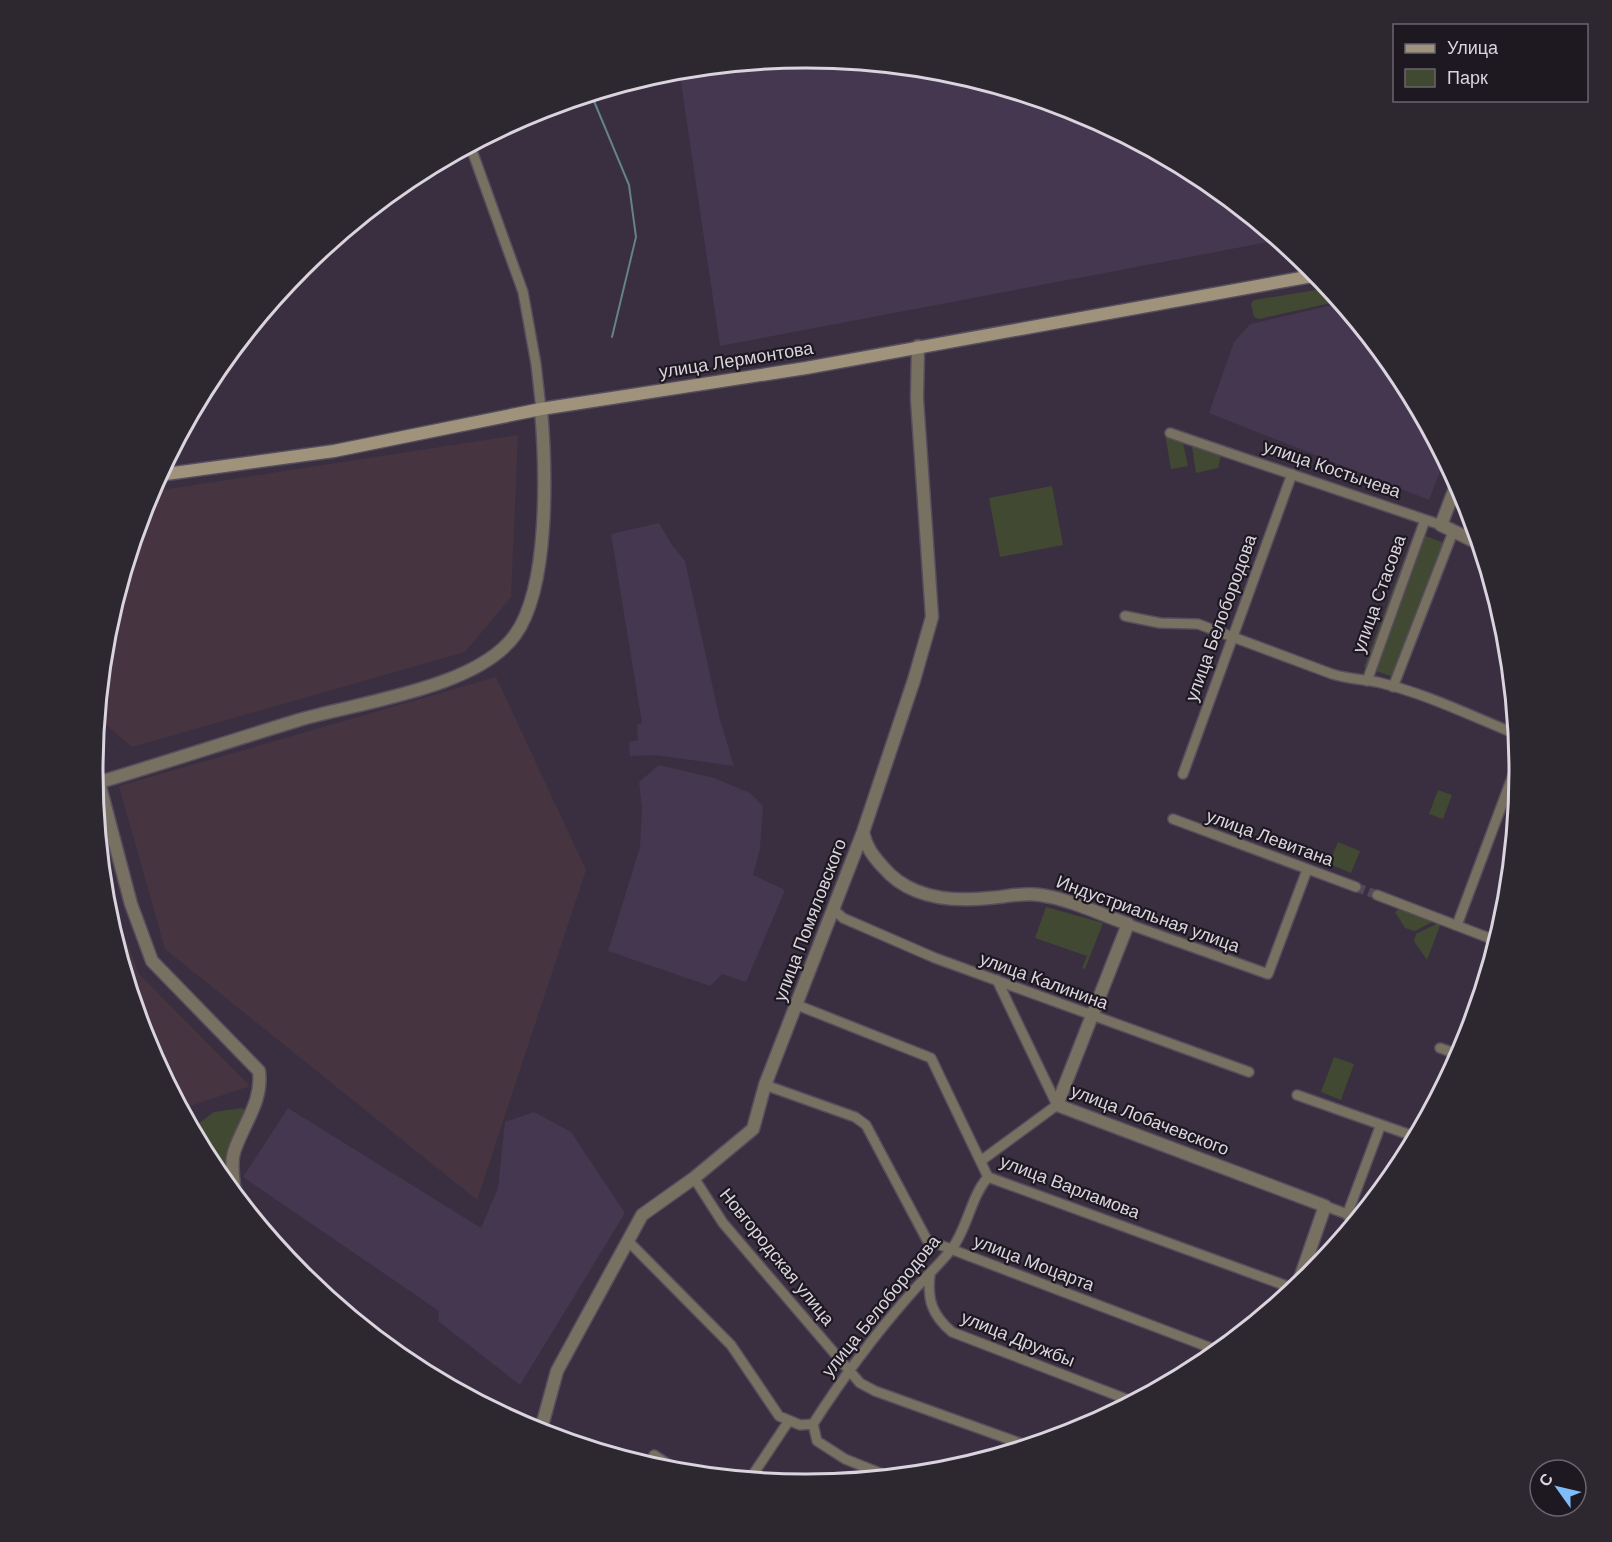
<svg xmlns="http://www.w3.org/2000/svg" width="1612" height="1542" viewBox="0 0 1612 1542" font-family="'DM Sans',sans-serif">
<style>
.commercial{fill:#463540}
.built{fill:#44374f}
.green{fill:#414932}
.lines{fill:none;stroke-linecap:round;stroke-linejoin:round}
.stream{stroke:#63828a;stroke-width:2}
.minor-tunnel{stroke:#514859;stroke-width:9;stroke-dasharray:9 4.5;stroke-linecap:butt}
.minor-casing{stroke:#564d5d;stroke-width:12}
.tertiary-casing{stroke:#564d5d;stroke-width:15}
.secondary-casing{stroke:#564d5d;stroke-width:15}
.minor{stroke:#787162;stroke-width:9}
.tertiary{stroke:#787162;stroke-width:12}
.secondary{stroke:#9f937c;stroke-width:12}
.labels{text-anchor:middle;stroke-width:4.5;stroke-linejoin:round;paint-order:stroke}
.street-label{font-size:18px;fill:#dad4df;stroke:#1e1921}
.rim{fill:none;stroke:#dad4df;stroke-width:3}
</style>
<rect width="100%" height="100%" fill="#392f41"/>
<path class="commercial" d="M518 435 511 597 465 652 132 747 97 717 106 631 149 492Z
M496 677 586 870 477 1200 165 949 119 786Z
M102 877 139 974 250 1086 181 1109 146 1044 106 910Z"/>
<path class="built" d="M806 57 946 71 1080 111 1203 178 1279 240 720 346 679 69Z
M1341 303 1400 375 1445 459 1429 500 1209 413 1234 342 1250 324Z
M659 523 672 545 685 561 720 720 734 766 655 755 630 756 629 742 638 740 637 725 642 723 611 534Z
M659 765 714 778 750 793 763 806 760 849 753 875 785 890 746 982 722 974 710 986 608 951 640 847 642 809 639 782Z
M288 1108 481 1228 498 1188 505 1122 534 1112 571 1132 625 1213 520 1385 438 1321 439 1311 243 1177Z"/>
<path class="green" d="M1329 288 1340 301 1259 319 1254 317 1251 304 1254 300Z
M1165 434 1182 438 1188 466 1171 469Z
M1191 440 1222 451 1218 468 1196 473Z
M1052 486 1063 545 1000 557 989 498Z
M1414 532 1450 545 1402 680 1364 667Z
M1438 790 1452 795 1443 819 1429 814Z
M1338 842 1360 851 1351 873 1329 864Z
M1046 907 1103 923 1085 969 1082 968 1087 956 1035 938Z
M1399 909 1434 921 1415 931 1405 928 1395 912Z
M1438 923H1441L1427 960 1414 941 1416 934Z
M1334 1057 1354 1064 1341 1100 1321 1092Z
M243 1108 249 1123 226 1162 229 1188 212 1167 191 1129 214 1112Z"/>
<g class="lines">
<path class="stream" d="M591 94 629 185 636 237 612 337"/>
<path class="minor-tunnel" d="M1356 887 1377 895"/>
<defs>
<path id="minor" d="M470 145 523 292 536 364 541 409
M1170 433 1441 525
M1125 616 1160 623 1198 624 1332 674C1347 679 1362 679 1377 682 1425 693 1471 716 1516 734
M1367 681 1425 520
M1393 687 1453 532
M1183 774 1292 474
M1173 819 1356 887
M1377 895 1497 941
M833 909 843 918 935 958 1249 1072
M1128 924 1268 974 1307 870
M1457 925 1519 759
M797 1005 931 1058 988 1177 1295 1289
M1440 1048 1460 1055
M765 1085 855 1117 866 1125 927 1240 1219 1351
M1297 1095 1416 1137
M982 1160 1057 1105 997 980
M694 1178 723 1223 860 1383 875 1391 1028 1446
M1325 1206 1358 1218
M1347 1215 1380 1127
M628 1241 731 1345 779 1416 800 1425 813 1424
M930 1274C927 1300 932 1315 952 1332L1134 1402
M813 1424C842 1379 872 1338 907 1298 921 1281 937 1267 951 1250 968 1228 970 1198 988 1177
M813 1424 817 1441 845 1459 890 1477
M654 1455 682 1473
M750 1479 788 1422"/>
<path id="tertiary" d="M1457 483 1441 525 1480 544
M93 760 131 904 152 961 259 1071C263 1102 243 1124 234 1152 230 1166 234 1181 235 1195
M100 782C167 762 233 740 299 720 360 702 477 688 515 635 550 587 546 468 541 409
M863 832C866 847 873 856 883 867 909 898 952 902 989 898 1006 897 1023 892 1040 895 1069 899 1100 914 1128 924L1057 1105 1325 1206 1297 1287
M540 1433 557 1371 642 1215 694 1178 753 1129 765 1085 863 832 914 680 932 617 917 399 918 346"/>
<path id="secondary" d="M159 475 334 451 541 409 806 368 1318 275"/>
</defs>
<use href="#minor" class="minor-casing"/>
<use href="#tertiary" class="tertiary-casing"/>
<use href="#secondary" class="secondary-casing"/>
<use href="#minor" class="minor"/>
<use href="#tertiary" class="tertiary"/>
<use href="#secondary" class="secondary"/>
</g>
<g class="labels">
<g class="street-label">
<text transform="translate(736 360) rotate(-9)" y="6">улица Лермонтова</text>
<text transform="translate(1332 469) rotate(19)" y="6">улица Костычева</text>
<text transform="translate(1379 594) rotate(-70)" y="6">улица Стасова</text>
<text transform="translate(1221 618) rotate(-70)" y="6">улица Белобородова</text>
<text transform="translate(1270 838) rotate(20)" y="6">улица Левитана</text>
<text transform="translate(1148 914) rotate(20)" y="6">Индустриальная улица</text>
<text transform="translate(810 920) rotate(-69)" y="6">улица Помяловского</text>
<text transform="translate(1044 981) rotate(20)" y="6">улица Калинина</text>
<text transform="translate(1150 1120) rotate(21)" y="6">улица Лобачевского</text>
<text transform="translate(1070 1187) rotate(21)" y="6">улица Варламова</text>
<text transform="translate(777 1257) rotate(51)" y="6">Новгородская улица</text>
<text transform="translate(1034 1263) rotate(21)" y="6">улица Моцарта</text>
<text transform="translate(881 1306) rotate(-51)" y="6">улица Белобородова</text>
<text transform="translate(1018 1339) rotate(22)" y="6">улица Дружбы</text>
</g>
</g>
<path d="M0 0H1612V1542H0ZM103 771a703 703 0 1 1 1406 0a703 703 0 1 1-1406 0Z" fill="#2d2830" fill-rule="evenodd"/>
<path class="rim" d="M103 771a703 703 0 1 1 1406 0a703 703 0 1 1-1406 0Z"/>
<rect x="1393" y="24" width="195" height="78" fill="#1e1921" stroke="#69646d" stroke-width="1.5"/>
<rect x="1405" y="44" width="30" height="9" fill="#9f937c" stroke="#69646d" stroke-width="1.5"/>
<text x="1447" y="54" font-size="18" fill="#dad4df">Улица</text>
<rect x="1405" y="69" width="30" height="18" fill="#414932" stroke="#69646d" stroke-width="1.5"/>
<text x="1447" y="84" font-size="18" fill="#dad4df">Парк</text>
<g transform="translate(1558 1488) rotate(304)"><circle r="28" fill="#1e1921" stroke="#69646d" stroke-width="1.5"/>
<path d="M0-4.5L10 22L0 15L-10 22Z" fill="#7ebdf9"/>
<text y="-9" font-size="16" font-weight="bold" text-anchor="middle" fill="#dad4df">С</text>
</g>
</svg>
